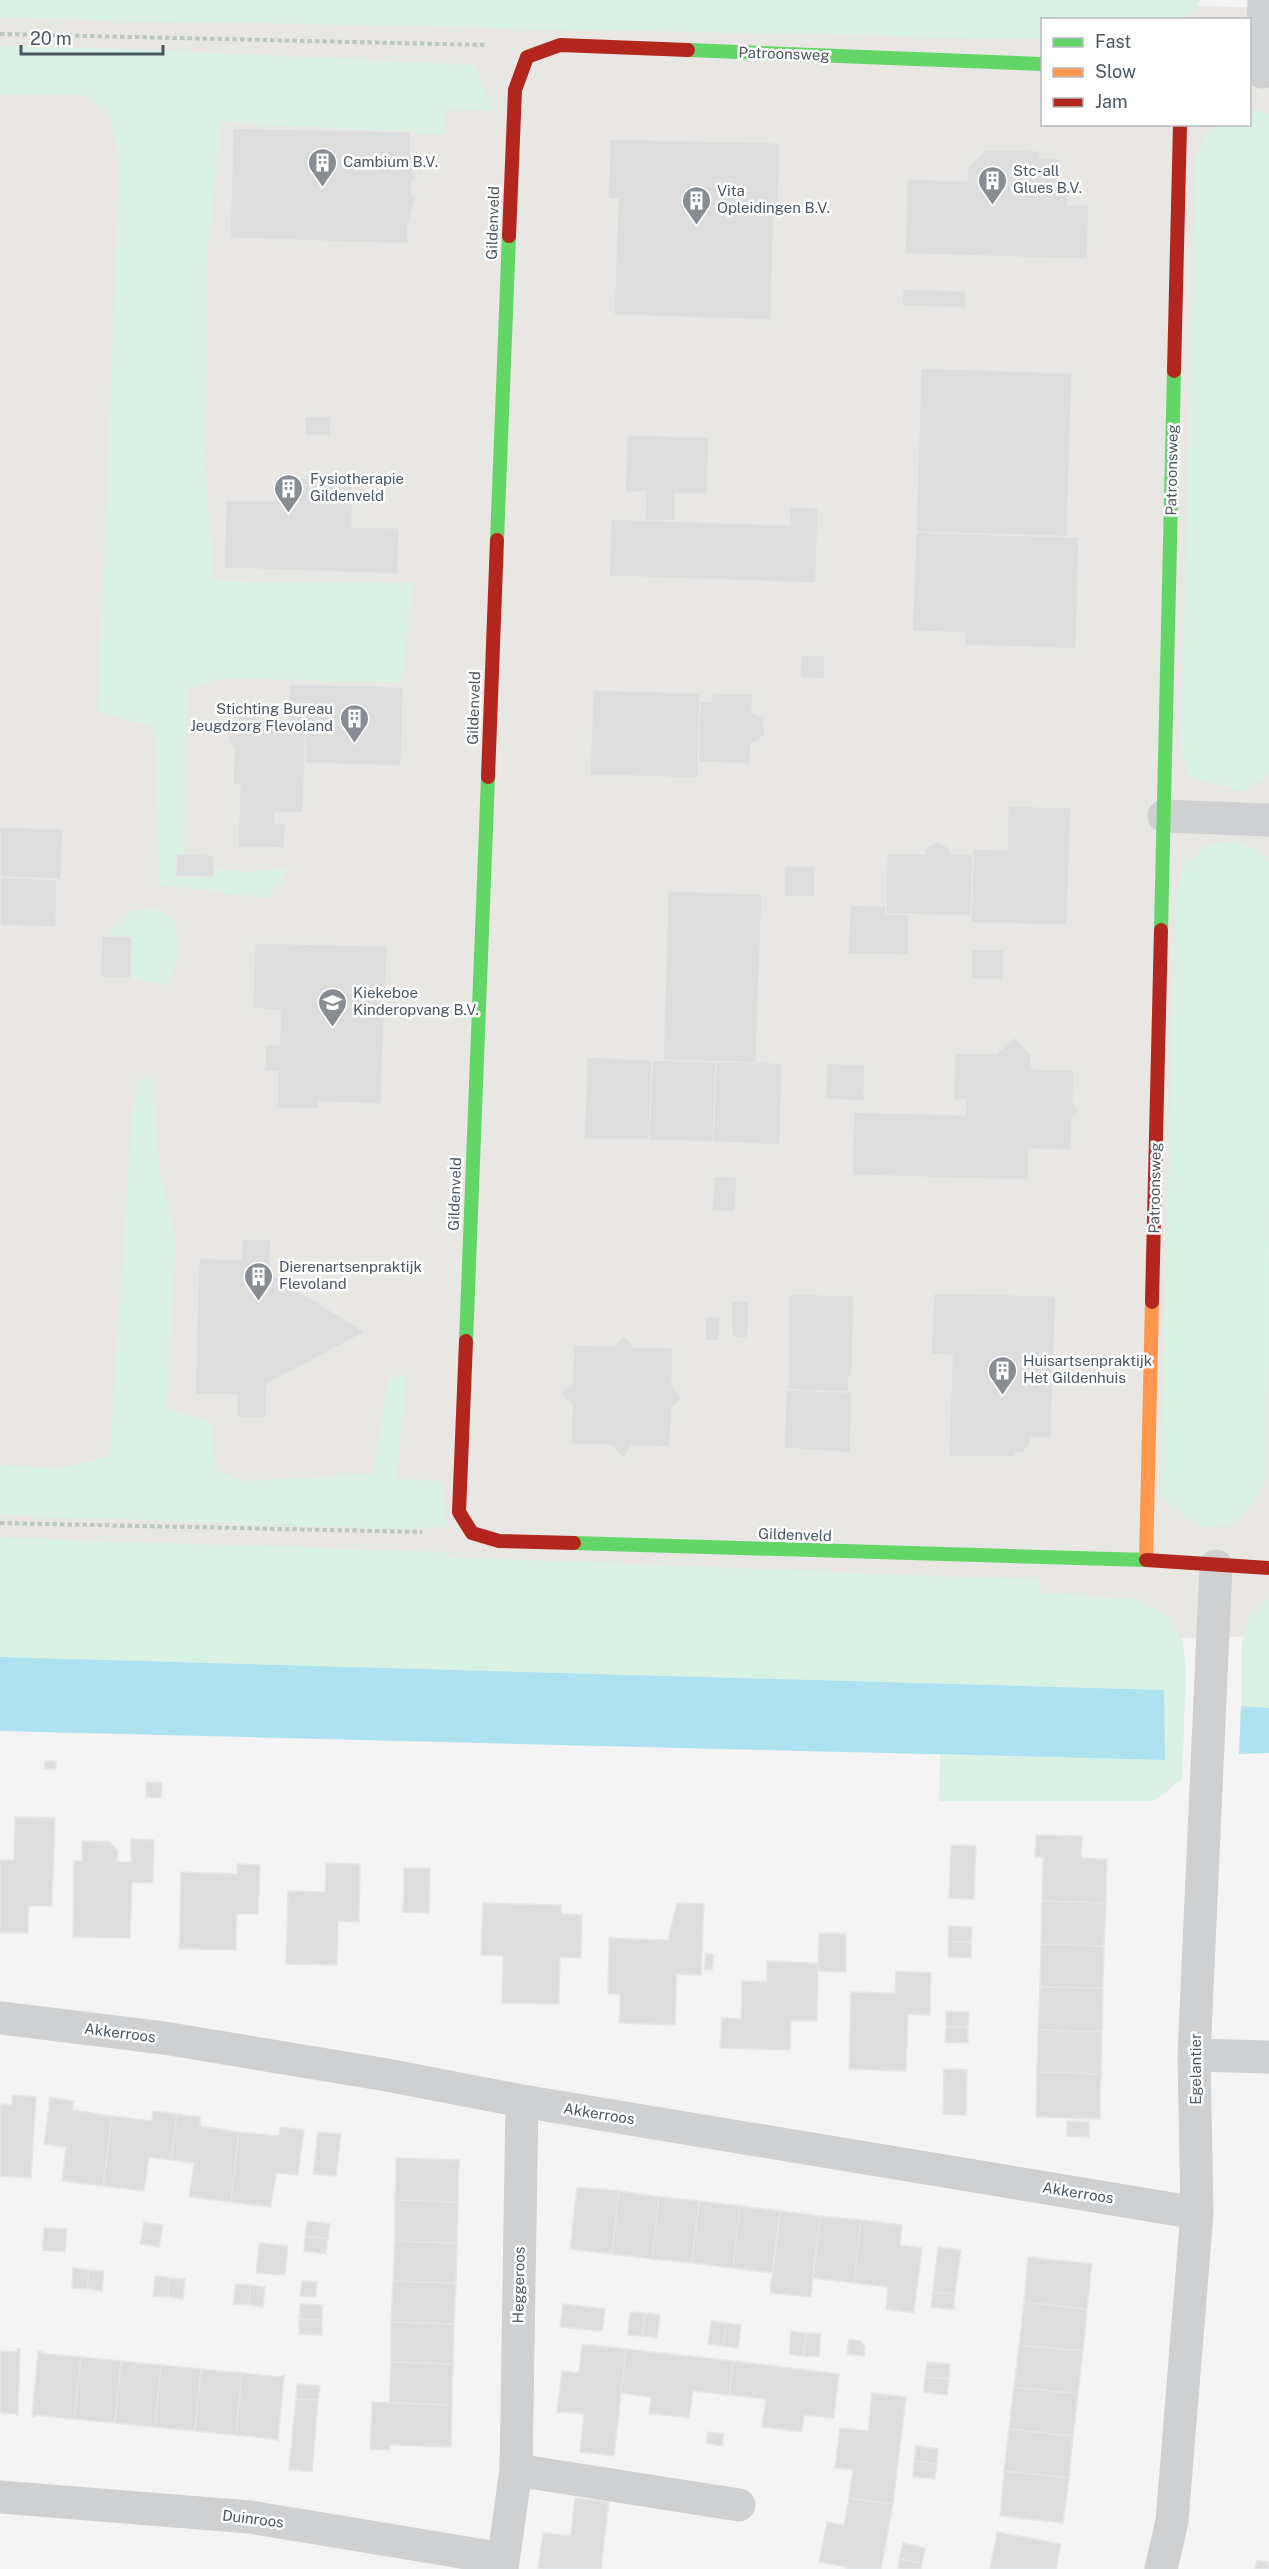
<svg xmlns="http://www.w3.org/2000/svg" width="1269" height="2569" viewBox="0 0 1269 2569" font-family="'Public Sans',sans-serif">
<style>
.commercial{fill:#e8e7e3;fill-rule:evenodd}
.green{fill:#d9f2e3}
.water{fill:#aee2f0}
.building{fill:#ddddde;stroke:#e5e6e7;stroke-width:1.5}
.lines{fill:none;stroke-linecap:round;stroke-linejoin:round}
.path{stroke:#bcc7c4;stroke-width:4;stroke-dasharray:4.5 3;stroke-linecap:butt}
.street{stroke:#ced0d2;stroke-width:33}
.fast{stroke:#63d668;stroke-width:14}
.slow{stroke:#ff974d;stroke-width:14}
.jam{stroke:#b3261e;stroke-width:14}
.labels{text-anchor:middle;stroke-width:5;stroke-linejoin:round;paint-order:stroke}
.street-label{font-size:15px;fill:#4a5661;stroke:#fff}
.poi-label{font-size:15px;fill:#4a5661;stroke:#fff;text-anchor:start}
</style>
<rect width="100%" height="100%" fill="#f4f4f4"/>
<path class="commercial" d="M0 0H1001L1269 8V1636L1112 1640 0 1600ZM1042 20H1250V124H1042Z"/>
<path class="green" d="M0 0H1202L1187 19 1042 20V39L0 18Z
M0 46 130 49 474 65 493 110 446 108 445 134 221 122 207 258 206 471 213 581 413 583 401 683 227 678 187 688 184 865 247 872 290 867 268 898 159 884 157 760 153 727 98 711 120 165 111 116 85 95H0Z
M1250 111H1261L1269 115V775L1243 791 1191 777 1181 754 1196 158 1208 132 1214 125 1250 124Z
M1237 841 1260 852 1269 863V1206L1265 1481 1250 1506 1236 1523 1206 1527 1178 1512 1160 1495 1176 893 1183 868 1207 845Z
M156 908 176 923 178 958 168 985 139 980 111 967 110 930 134 910Z
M152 1075 160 1171 176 1241 166 1408 210 1422 216 1470 243 1481 373 1474 389 1378 406 1374 397 1479 442 1481 447 1527 394 1529 0 1515V1466L59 1469 110 1456 132 1118 138 1082Z
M0 1538 445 1552 449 1557 1039 1580 1042 1593 1136 1599 1168 1616 1183 1642 1186 1669 1182 1779 1154 1801H939L940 1755 1164 1760V1690L0 1657Z
M1269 1599V1708L1241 1706 1242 1643 1250 1615Z"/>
<path class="water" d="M0 1657 1164 1690 1165 1760 0 1731Z
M1241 1706 1269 1708V1753L1239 1754Z"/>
<path class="building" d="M233 128 411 132 410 148 416 182 412 181V195H416V197L407 229 408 244 230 238Z
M610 139 780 143 778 206H774L771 320 614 315 618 199H608Z
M986 150 1040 151V158L1060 159 1059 183 1068 184V205H1089L1087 259 905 254 907 179 967 181 968 167Z
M903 289 966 291V308L902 306Z
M921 368 1072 373 1067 537 916 532Z
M305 416 331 417 330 436 305 435Z
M627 435 709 437 707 494H675V521L645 520 646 492H625Z
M300 478 353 480 352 527 399 528 398 574 224 568 226 500 299 501Z
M790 507 818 508 816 583 609 576 611 519 790 525Z
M916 532 1079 537 1076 649 965 645V633L912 631Z
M801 655H825V679L800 678Z
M290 684 403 687 401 766 305 763 306 724 288 723Z
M593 690 700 693 698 778 590 775Z
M712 693 753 694 752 712 763 718 765 734 757 742 751 744 750 764 698 762 700 701 711 702Z
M241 716 255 717 260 722 306 724 303 813 275 812V823H286L284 848 238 847 240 785H233L234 748 229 741V727Z
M1008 806 1071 808 1067 925 971 923 973 849 1007 850Z
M0 827 63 829 61 880 0 877Z
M938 841 949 848 951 854 973 855 971 916 886 914 887 853 925 854 926 848Z
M177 854 214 855V877L176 876Z
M784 866H815V897H784Z
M0 877 57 879 56 927 0 925Z
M668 891 762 894 756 1063 663 1060Z
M850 905 886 906V914H909V955L848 954Z
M102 936 132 937 130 978 100 977Z
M255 943 387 946 381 1104 319 1102V1109L275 1108V1106H278V1071H265V1045H279L281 1011 253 1008Z
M972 949 1004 950 1003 980 971 979Z
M1015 1037 1031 1055V1069L1074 1070 1073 1103 1080 1110 1072 1117 1071 1150 1029 1149 1028 1180 852 1175 854 1112 965 1115 966 1100H953L955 1053 996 1054Z
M587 1057 652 1060 649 1140 584 1139Z
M652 1060 716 1062 713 1142 649 1140Z
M716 1062 782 1063 780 1145 713 1142Z
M827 1063 865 1065 864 1101 825 1099Z
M714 1176 737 1177 735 1212 712 1211Z
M242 1239H271L270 1273 365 1332 267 1384 266 1418 237 1417V1395L195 1394 199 1258 241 1260Z
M934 1293 1056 1296 1051 1438H1031L1030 1444 1022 1453 1016 1452 1015 1457 949 1456 952 1355 931 1354Z
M789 1294 854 1296 852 1376H849V1392L788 1390Z
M731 1301H749L748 1338 732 1337Z
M705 1317H720L719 1341 705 1340Z
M624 1336 634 1347 673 1348 672 1386 682 1398 672 1408 670 1447 631 1446 624 1458 610 1445 571 1444 572 1405 561 1394 572 1384 574 1345 613 1346Z
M786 1390 852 1392 850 1453 784 1448Z
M45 1761H56V1769H44Z
M146 1782 162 1783 161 1798 146 1797Z
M15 1817 55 1818 52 1906H29L28 1933H0V1860H14Z
M1036 1835 1082 1836 1081 1858 1107 1859 1106 1903 1042 1901 1043 1857H1035Z
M131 1839 154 1840 153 1883 132 1882 130 1938 73 1937 74 1861H82V1841L110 1842 118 1851 117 1862H131Z
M951 1845 976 1846 974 1899 949 1898Z
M326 1863 360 1864 359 1922 338 1921 337 1965 286 1964 288 1891 325 1892Z
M237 1864 260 1865 258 1914H237L236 1950 179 1949 181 1872 237 1874Z
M404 1868H430L429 1913 403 1912Z
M1042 1901 1106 1903 1104 1946 1041 1944Z
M483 1903 561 1905V1914L582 1915 581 1958 560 1957 559 2004 502 2003 503 1956 481 1955Z
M677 1903 704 1904 701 1975 677 1974 675 2025 619 2023 620 1994H608L609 1938 668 1940Z
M949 1926 972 1927 971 1942H948Z
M819 1933 846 1934V1972L818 1971Z
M948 1942H971V1958L948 1957Z
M1041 1944 1104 1946 1103 1988 1040 1987Z
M706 1954 714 1955 712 1970 704 1969Z
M767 1961 818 1963 817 2021H791L790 2050 720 2048 722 2018 741 2019 742 1981 767 1982Z
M896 1971 931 1973 930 2015 908 2014 906 2071 849 2069 851 1992 895 1993Z
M1040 1987 1103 1988 1102 2032 1038 2030Z
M946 2011 969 2012 968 2027H946Z
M946 2027H968V2043L945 2042Z
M1038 2030 1102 2032 1101 2074 1037 2072Z
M944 2069 967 2070 966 2115 943 2114Z
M1037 2072 1101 2074 1100 2119 1036 2117Z
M12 2095 36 2097 31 2178 0 2176V2104L12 2105Z
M50 2098 74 2101 72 2110 112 2116 103 2186 62 2181 66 2147 44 2144Z
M153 2111 177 2114 171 2160 149 2157 144 2191 103 2186 112 2116 152 2121Z
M177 2114 200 2117V2126L239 2132 231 2202 189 2197 194 2163 171 2160Z
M1067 2121 1089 2122V2137L1067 2136Z
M280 2127 304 2130 298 2175 276 2173 271 2207 231 2202 239 2132 279 2136Z
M318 2132 341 2134 336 2176 313 2174Z
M396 2158 459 2160 458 2202 395 2200Z
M577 2187 619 2191 612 2254 570 2249Z
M619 2191 659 2197 652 2259 612 2254Z
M659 2197 699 2201 692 2263 652 2259Z
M395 2200 458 2202 457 2243 395 2241Z
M699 2201 740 2206 733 2268 692 2263Z
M740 2206 780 2211 773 2273 733 2268Z
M780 2211 820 2216 811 2297 770 2293Z
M820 2216 861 2220 854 2283 813 2278Z
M861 2220 902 2225 900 2245 922 2248 914 2313 886 2309 888 2287 854 2283Z
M307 2221 330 2224 328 2239 305 2236Z
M144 2222 163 2225 159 2247 140 2244Z
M44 2228 67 2229 65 2252 42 2250Z
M305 2236 328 2239 326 2254 304 2251Z
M395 2241 457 2243 456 2283 393 2281Z
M259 2243 288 2246 285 2275 256 2273Z
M938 2247 961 2250 955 2294 933 2292Z
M1028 2257 1092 2264 1087 2309 1024 2302Z
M73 2268 89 2270 87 2289 72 2288Z
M89 2270 104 2271 102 2291 87 2289Z
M155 2276 170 2278 168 2297 153 2296Z
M170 2278 185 2279 183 2299 168 2297Z
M302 2281 317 2282 316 2297 300 2296Z
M393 2281 456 2283 454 2324 391 2322Z
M236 2284 250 2285 249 2305 233 2304Z
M250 2285 265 2287 263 2307 249 2305Z
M933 2292 955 2294 954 2310 931 2307Z
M1024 2302 1087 2309 1083 2351 1019 2345Z
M300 2304 323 2305 322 2320 299 2319Z
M563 2304 605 2309 602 2331 560 2327Z
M630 2312 645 2313 642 2336 628 2335Z
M645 2313 660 2315 657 2338 642 2336Z
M299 2319 322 2320V2335L299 2334Z
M711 2321 726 2323 723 2346 708 2344Z
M391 2322 454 2324 453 2364 391 2362Z
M726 2323 741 2325 738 2348 723 2346Z
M791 2331 807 2333 803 2356 789 2354Z
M807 2333 821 2334 819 2357 803 2356Z
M849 2339 861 2341 865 2347 864 2356 847 2354Z
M582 2344 626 2349 614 2456 580 2452 584 2414 557 2412 562 2371 579 2373Z
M1019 2345 1083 2351 1078 2394 1014 2387Z
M17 2349H20L18 2416 15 2414 0 2413V2351L17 2352Z
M626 2349 733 2361 729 2395 693 2391 689 2418 649 2413 651 2397 621 2393Z
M38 2351H42L41 2353 81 2357 74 2419 35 2415V2417H32Z
M81 2357 121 2361 115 2423 74 2419Z
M121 2361 161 2365 155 2427 115 2423Z
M733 2361 839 2374 834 2418 804 2415 802 2432 762 2427 766 2399 729 2395Z
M391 2362 453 2364 452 2405 389 2403Z
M927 2362 950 2364 949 2379 925 2377Z
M161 2365 201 2369 195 2431 155 2427Z
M201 2369 242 2373 236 2435 195 2431Z
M242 2373 280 2377 284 2375 278 2441 274 2439 236 2435Z
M925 2377 949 2379 947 2395 923 2392Z
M297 2384 320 2386 318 2400 296 2399Z
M1014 2387 1078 2394 1073 2436 1009 2429Z
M872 2393 906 2397 893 2504 849 2498 853 2470 835 2468 840 2428 868 2431Z
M296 2399 318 2400 312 2472 289 2469Z
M372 2402 452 2405 451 2447 390 2445V2450L370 2449Z
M1009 2429 1073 2436 1069 2478 1004 2471Z
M708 2432 724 2434 722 2446 706 2443Z
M916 2446 938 2449 937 2464 914 2461Z
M914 2461 937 2464 935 2479 913 2477Z
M1004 2471 1069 2478 1063 2523 1000 2516Z
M575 2498 609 2502 601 2569H538L543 2533 571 2536Z
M849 2498 893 2504 881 2569H846L847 2567 819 2562 827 2522 844 2525Z
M997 2532 1061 2544 1056 2569H990Z
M903 2543 925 2548 922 2563 899 2559Z
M899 2559 922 2563 921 2569H898Z
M1257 2560 1269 2562V2569H1255Z"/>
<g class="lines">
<path class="path" d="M0 34 486 45
M0 1523 422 1532"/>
<path class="street" d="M1262 72 1264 0
M1164 816 1269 820
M0 2018 164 2038 387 2075 522 2101 1197 2213
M1194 2055 1269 2057
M516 2470 739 2505
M0 2497 250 2517 503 2559
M502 2569 516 2470 522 2101
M1161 2569 1172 2521 1197 2213 1194 2055 1216 1566"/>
<path class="fast" d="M688 50 1042 64
M497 540 509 236
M1161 930 1174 371
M466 1341 488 777
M574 1543 1146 1560"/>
<path class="slow" d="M1146 1560 1152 1302"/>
<path class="jam" d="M509 236 515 90 527 57 560 45 688 50
M1174 371 1180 124
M488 777 497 540
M1152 1302 1161 930
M466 1341 459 1512 472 1533 499 1541 574 1543
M1146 1560 1269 1568"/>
</g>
<defs>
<symbol id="building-pin" viewBox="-11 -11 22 30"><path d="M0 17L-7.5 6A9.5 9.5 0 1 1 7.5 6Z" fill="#868d94" stroke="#fff"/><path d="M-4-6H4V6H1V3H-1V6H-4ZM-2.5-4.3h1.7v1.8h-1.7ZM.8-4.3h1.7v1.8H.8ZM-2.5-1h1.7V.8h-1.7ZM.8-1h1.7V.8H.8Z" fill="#fff"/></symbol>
<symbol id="school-pin" viewBox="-11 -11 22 30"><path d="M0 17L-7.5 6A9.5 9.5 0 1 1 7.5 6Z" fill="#868d94" stroke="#fff"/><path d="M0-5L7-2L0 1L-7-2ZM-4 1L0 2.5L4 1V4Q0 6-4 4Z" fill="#fff"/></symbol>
</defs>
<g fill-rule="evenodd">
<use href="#building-pin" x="306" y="146" width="33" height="45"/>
<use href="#building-pin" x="976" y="164" width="33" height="45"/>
<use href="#building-pin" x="680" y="184" width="33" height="45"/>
<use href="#building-pin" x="272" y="472" width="33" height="45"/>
<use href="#building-pin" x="338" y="702" width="33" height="45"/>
<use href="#school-pin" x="316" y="986" width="33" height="45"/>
<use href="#building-pin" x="242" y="1260" width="33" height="45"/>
<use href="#building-pin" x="986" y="1354" width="33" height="45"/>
</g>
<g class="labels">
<g class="street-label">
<text transform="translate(784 54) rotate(2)" y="5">Patroonsweg</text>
<text transform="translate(493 223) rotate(-88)" y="5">Gildenveld</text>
<text transform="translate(1172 470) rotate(-89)" y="5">Patroonsweg</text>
<text transform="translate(474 708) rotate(-88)" y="5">Gildenveld</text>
<text transform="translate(1155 1188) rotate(-89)" y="5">Patroonsweg</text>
<text transform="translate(455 1194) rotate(-88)" y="5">Gildenveld</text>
<text transform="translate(795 1535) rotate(2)" y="5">Gildenveld</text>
<text transform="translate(120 2033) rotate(7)" y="5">Akkerroos</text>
<text transform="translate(1196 2069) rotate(-90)" y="5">Egelantier</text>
<text transform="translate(599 2114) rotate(9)" y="5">Akkerroos</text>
<text transform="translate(1078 2193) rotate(9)" y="5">Akkerroos</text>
<text transform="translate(519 2285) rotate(-89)" y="5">Heggeroos</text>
<text transform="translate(253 2519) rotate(7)" y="5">Duinroos</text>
</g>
<g class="poi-label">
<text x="343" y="167">Cambium B.V.</text>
<text x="1013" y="176">Stc-all<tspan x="1013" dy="17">Glues B.V.</tspan></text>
<text x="717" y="196">Vita<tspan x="717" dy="17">Opleidingen B.V.</tspan></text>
<text x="310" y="484">Fysiotherapie<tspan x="310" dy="17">Gildenveld</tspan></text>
<text x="333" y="714" text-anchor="end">Stichting Bureau<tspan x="333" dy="17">Jeugdzorg Flevoland</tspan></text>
<text x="353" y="998">Kiekeboe<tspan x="353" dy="17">Kinderopvang B.V.</tspan></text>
<text x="279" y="1272">Dierenartsenpraktijk<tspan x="279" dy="17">Flevoland</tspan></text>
<text x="1023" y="1366">Huisartsenpraktijk<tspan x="1023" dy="17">Het Gildenhuis</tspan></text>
</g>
</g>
<rect x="1041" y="18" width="210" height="108" fill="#ffffff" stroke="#b7bbc0" stroke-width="1.5"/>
<rect x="1053" y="38" width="30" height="9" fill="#63d668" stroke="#b7bbc0" stroke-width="1.5"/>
<text x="1095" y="48" font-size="18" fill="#4a5661">Fast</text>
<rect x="1053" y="68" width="30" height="9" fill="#ff974d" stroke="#b7bbc0" stroke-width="1.5"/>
<text x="1095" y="78" font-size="18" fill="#4a5661">Slow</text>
<rect x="1053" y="98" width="30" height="9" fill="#b3261e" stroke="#b7bbc0" stroke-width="1.5"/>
<text x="1095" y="108" font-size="18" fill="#4a5661">Jam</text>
<path d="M21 45v9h142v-9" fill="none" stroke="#4a5661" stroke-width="3"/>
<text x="30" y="45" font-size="18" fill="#4a5661" stroke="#ffffff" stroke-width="4.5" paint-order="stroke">20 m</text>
</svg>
